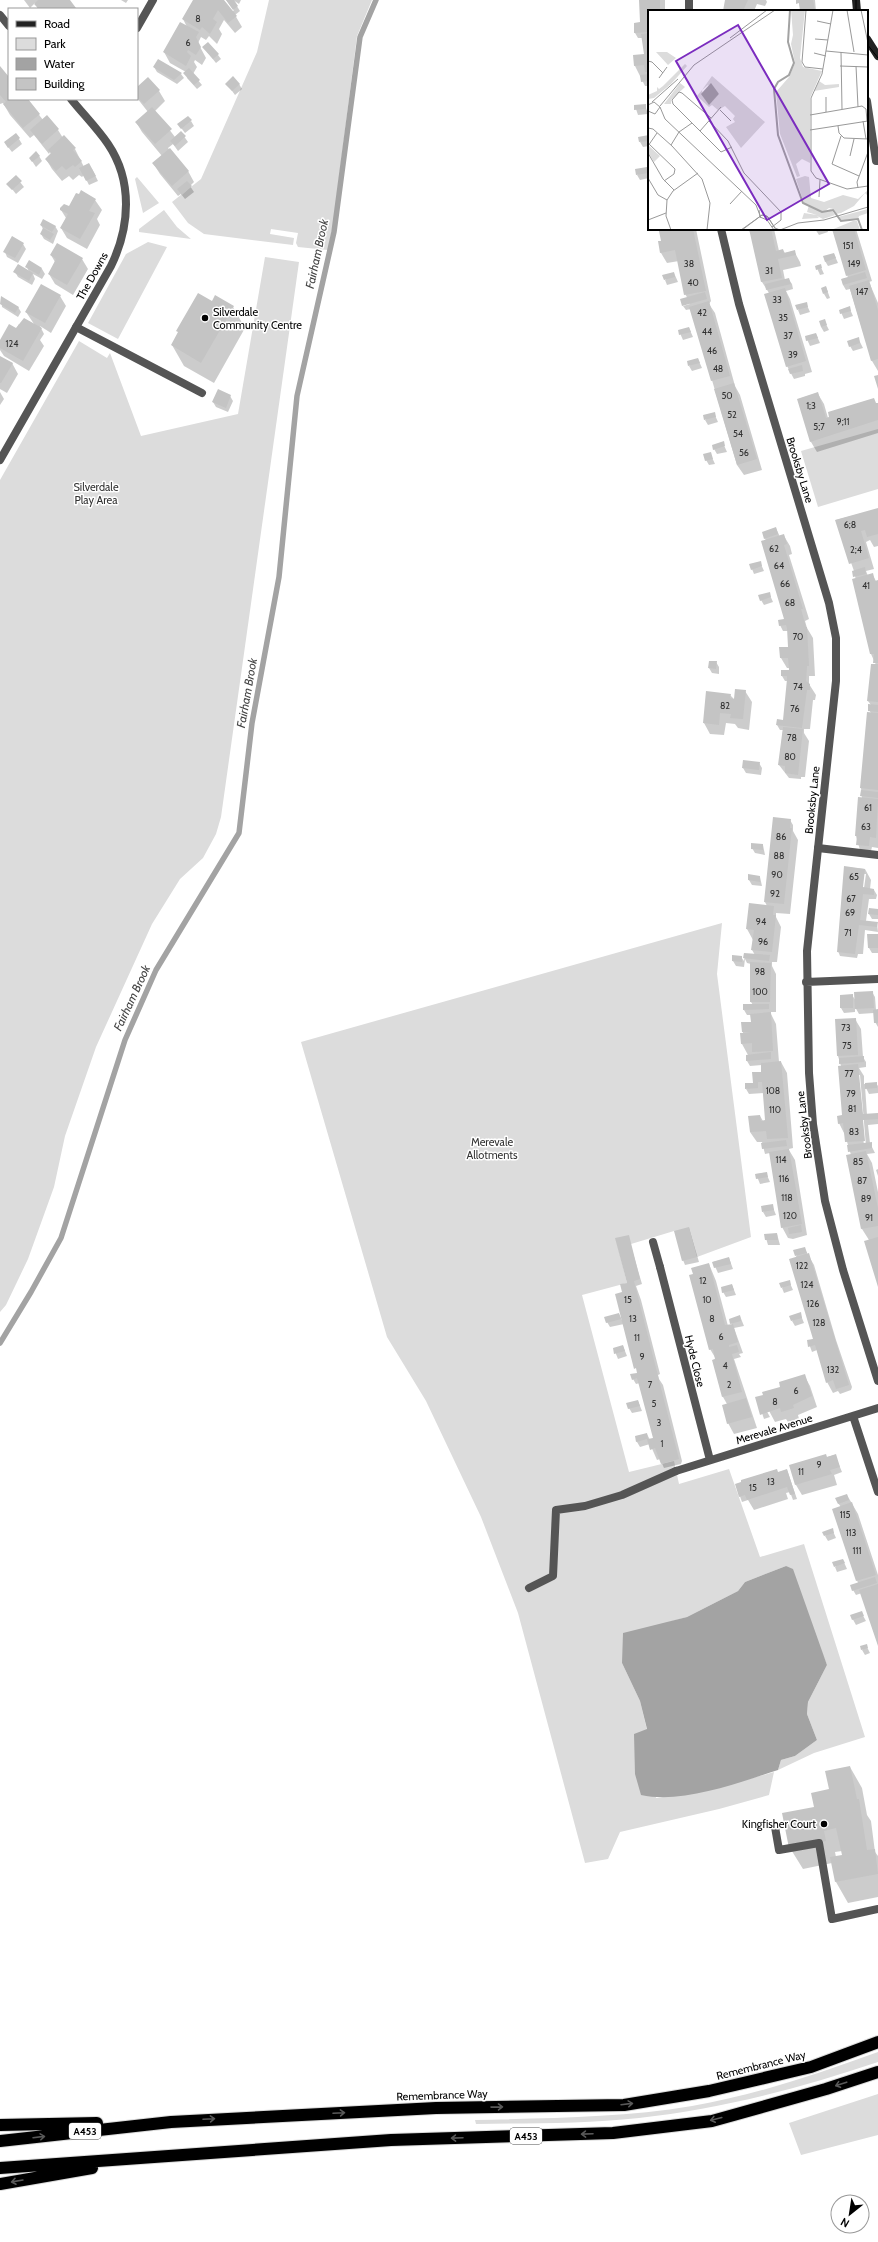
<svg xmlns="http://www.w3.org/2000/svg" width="878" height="2242" viewBox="0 0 878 2242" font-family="Cabin,sans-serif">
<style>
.green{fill:#dcdcdc}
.water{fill:#a3a3a3}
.shadow{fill:#0003;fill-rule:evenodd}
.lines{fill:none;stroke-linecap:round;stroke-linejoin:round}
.stream{stroke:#a3a3a3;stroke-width:5.5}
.building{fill:#c4c4c4}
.highway-casing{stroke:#dbdbdb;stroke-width:14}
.lane{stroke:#555;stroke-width:8}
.street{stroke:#555;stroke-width:8}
.secondary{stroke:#222;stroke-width:8}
.highway{stroke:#000;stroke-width:12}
.tram{stroke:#000;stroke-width:1}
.oneway{stroke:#595959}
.poi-dot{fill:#000;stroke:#fff;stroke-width:1.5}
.labels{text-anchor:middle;stroke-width:3;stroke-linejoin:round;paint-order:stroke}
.number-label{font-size:9px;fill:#313131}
.shield{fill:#fff;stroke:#4c4c4c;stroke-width:1}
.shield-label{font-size:10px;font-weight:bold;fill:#000}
.street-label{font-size:11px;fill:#000;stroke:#fff}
.poi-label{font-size:11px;fill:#000;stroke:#fff;text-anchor:start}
.park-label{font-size:11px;fill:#333;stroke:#fff}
.water-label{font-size:12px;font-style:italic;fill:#444;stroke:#fff}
.inset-river{fill:none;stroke:#a3a3a3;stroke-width:2}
.inset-road{fill:none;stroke:#999;stroke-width:1}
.view{fill:#7b2cbf;fill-opacity:0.15;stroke:#7b2cbf;stroke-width:2}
.inset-edge{fill:none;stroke:#000;stroke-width:2}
</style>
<rect width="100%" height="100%" fill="#fff"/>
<path class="green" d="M269 0H372L357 36 333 225 328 250 298 247 296 243 298 233 271 229 270 234 294 238 293 245 204 234 188 223 172 202 201 179 257 52Z
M137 177 159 203 143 213 135 179Z
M164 210 177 227 191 239 139 232V229Z
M148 242 167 247 118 339 88 323 126 254Z
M265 257 299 262 221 817 216 834 203 858 180 879 152 924 96 1047 65 1136 54 1187 28 1259 6 1305 0 1312V480L79 341 107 358 110 353 141 436 238 414Z
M878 429V489L818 507 801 451Z
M722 923 717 974 751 1237 697 1257 674 1231 631 1244 616 1239 627 1283 582 1295 629 1472 674 1461 679 1484 729 1469 760 1557 804 1544 865 1737 814 1753 778 1770 781 1760 795 1756 817 1740 807 1714 808 1702 827 1665 786 1566 745 1582 738 1591 687 1617 669 1622 622 1663 640 1701 647 1730 656 1798C696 1794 735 1783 774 1772L769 1795 719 1809 620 1832 608 1859 585 1863 518 1613 481 1517 426 1401 387 1337 301 1042Z
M878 2052V2062C801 2088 721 2109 639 2118 585 2124 530 2123 476 2124L475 2120C548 2118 621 2118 692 2106 756 2095 817 2074 878 2052Z
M878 2094V2135L801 2155 789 2123Z"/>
<path class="water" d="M786 1566 793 1569 827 1665 808 1702 807 1714 817 1740 795 1756 781 1760 778 1770C738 1783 682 1804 641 1795L635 1774 634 1734 647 1729 640 1701 622 1663 623 1633 687 1617 738 1591 745 1582Z"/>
<path class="shadow" d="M24 0H69L76 9H38L35 3 30 8Z
M121 0H128L126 3Z
M194 0H223L232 12 234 10 226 0H241L239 4 233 0 240 11 235 15 242 27 235 33 224 20 219 29 222 34 217 44 209 36 206 40 201 37 198 43 206 58 202 65 195 60 194 62 197 67 193 74 202 85 197 89 187 78 186 72 170 63 164 52 187 27 183 19Z
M640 0H665V11H649V93L648 86H645L635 66 634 56 645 55 643 38H638L635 33V24L641 23Z
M726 0H766L767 2 765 6 757 4 754 11H725Z
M798 0H815L816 11H801Z
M207 52 218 55 221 59 216 63Z
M158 61 181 74 184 78 177 84 157 72 154 67Z
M0 68 9 78V99H27L43 120 58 130 63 138 75 149 84 167 92 169 98 181 89 185 84 175 82 177 79 175 73 180 69 176 62 181 52 169 46 159 51 154 50 152 49 154 34 135 30 138 10 115 3 103 0 104Z
M227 84H239L242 89 235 95Z
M137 88 159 91 165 101 155 111 175 137 181 132 188 142 178 151 173 144 168 148 188 171 194 182 190 186 194 192 185 199 181 194 178 196 160 174 153 163 162 156 142 132 136 122 148 112 137 98Z
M645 105 648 114 638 115 635 106Z
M191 121 194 126 185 133 179 125Z
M16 134 22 144 12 152 8 147Z
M649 136V146L643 147 640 142Z
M39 156 42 161 36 167 30 158Z
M647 168 649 178 640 180 637 175Z
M16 177 24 187 16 194 8 184Z
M95 200 102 210 97 219 100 225 87 249 67 238 61 228 66 218 61 210Z
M41 225 55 226 58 231 53 244 44 239 41 234 43 229Z
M672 229H696L711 301 709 304 715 313 735 386 740 395 762 470 744 475 737 465 691 309 686 310 683 306 690 304V302L685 294 679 261 667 263 661 253 662 241Z
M750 229H774L779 251 783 250 785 253 794 251 800 262 801 266 783 270 785 280H789L792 284 793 289 786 291 790 299 812 372 805 374V376L794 379 787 366 769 293 762 282Z
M815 229H827L828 232 819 235Z
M833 229H856L872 281 869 282 878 303V371L872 361 850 289 846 290 843 285 842 279 848 278Z
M23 244 26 249 18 263 7 257 5 252Z
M834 254 838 263 828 266 825 261Z
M51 255 82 259 88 269 73 295 55 284 49 274 55 262Z
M820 265 824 274 820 275 816 266Z
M27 267 42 269 45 274 42 279 33 274 35 279 32 285 18 277 15 272H29Z
M674 273 678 282 667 285 665 280Z
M826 287 830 298 827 299 824 294Z
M60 296 66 306 51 333 40 326 44 334 40 340 44 346 29 371 4 356 0 350V342L16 329 19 324 24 327 34 324 26 312Z
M1 297 18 307 21 312 18 317 2 307Z
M212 302 233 307 245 328 214 383 184 366 172 345 179 333Z
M806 303 810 312 800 315 798 310Z
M849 307 853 316 844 319 840 310Z
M824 320 829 330 824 332 821 327Z
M689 328 693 337 683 340 679 331Z
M816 334 820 343 810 346 806 337Z
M858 338 863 348 853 351 850 346Z
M0 357 12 363 18 374 7 393 0 389Z
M698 359 702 368 692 371 689 366Z
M0 392 4 399 0 405Z
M818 394 824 404 828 418 878 404V433L817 452 811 442Z
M230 396 233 401 228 412 216 407 213 402Z
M714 413 718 422 708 425 705 420Z
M723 443 727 452 717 454 714 449Z
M710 453 715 464 709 465 706 460Z
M878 509V546L874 547 870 540 866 542 874 569 866 571 868 576 872 574 876 581H878V848L872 847 871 851 860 850 856 836 862 799 861 788 871 713 869 710 871 705 868 701 876 665 871 654 854 571 836 520Z
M776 528 780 537 784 536 790 546 792 554 789 555 809 619 805 621 807 628 813 638 815 676H809V684L816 695 815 700H813L810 729H804V733L809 741 805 777H801V779L789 778 779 765 783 730H780L777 725 784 721 788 681H785L782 676 790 671 791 668H787L781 658 789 648 788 631H783L780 625 786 619 765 538Z
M760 562 764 571 754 574 752 569Z
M769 593 773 602 764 605 761 600Z
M716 662 719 667V674L712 673 709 668Z
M745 691 752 702 749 730 738 728 735 724 726 723 724 735 710 734 704 723 707 692 730 695 735 700Z
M744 761 759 763 762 768 761 775 746 773 743 768Z
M790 820 793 825V831L798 840 790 914 776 913V917L781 927 777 962H772V966L776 974V1012H771V1014L776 1024 779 1062H781L787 1073 793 1148 789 1149V1150L795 1160 807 1235 793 1239 788 1238 782 1227 770 1153 765 1154 762 1142H757L750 1132 760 1116 763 1121H766L764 1093 749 1094 746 1089 755 1084 763 1073 762 1065 750 1066 747 1061 748 1055 742 1044 743 1032 752 1023 751 1015H747L744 1010 753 1005 751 1002V964L747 963 745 959 744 967 736 966 733 961 741 957 744 961 745 954 755 955 752 950 753 940 747 929 750 904 767 906 765 902Z
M763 845 765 855 755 853 752 848Z
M845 867 865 869 871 880 870 889 874 890 877 895 876 899H869L866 921 877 923 878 932 865 930 863 954H858L857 958 840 956 838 951ZM864 874H866L864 888H862Z
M760 877 762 886 752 885 749 880Z
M878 910V919H872L869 914Z
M868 935H878V953H872L869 948Z
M872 992 875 997 876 1010H878V1027L875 1022 874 1013 859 1014 855 1007V1012L844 1013 841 1008 852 995 856 1001Z
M855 1019 861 1029 863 1057 866 1062V1067L859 1068 864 1076V1084L876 1083 878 1086V1093L869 1094 865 1086 867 1115H878V1124L868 1125 870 1143 875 1153 867 1154 872 1163 878 1192V1285L869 1240 862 1229 851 1155 845 1135 839 1123 844 1116 841 1066 838 1056 836 1020ZM858 1075H860L866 1146H864Z
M878 1169V1176L876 1170Z
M766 1173 770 1182 760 1184 756 1174Z
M772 1205 776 1215 766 1217 763 1212Z
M689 1228 699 1262 685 1265 683 1260Z
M777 1234 780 1245H768L765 1235Z
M628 1236 642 1284 636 1286 641 1300 660 1374 658 1375 659 1379 663 1385 682 1461 681 1464 664 1468 660 1459 657 1460 650 1444 640 1447 637 1442 636 1437 647 1434 650 1440 654 1439 640 1383 636 1384 633 1379 638 1373 624 1324 610 1327 607 1322 619 1314 622 1320 623 1292 628 1283Z
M804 1248 814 1265 836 1340 852 1387 851 1390 840 1394 838 1391 833 1393 827 1382 817 1350 812 1352 808 1341 814 1339 796 1256Z
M729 1258 733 1269 718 1273 713 1262Z
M709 1264 716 1281 728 1326 732 1325 731 1323 740 1316 744 1326 734 1328 743 1353 739 1354 741 1357 734 1359 757 1428 734 1434 728 1423 727 1404 723 1397 713 1360 716 1359 710 1349 695 1274Z
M789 1281 793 1290 784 1293 782 1288Z
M732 1285 736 1295 726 1297 723 1292Z
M800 1313 804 1323 795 1326 792 1321Z
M623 1346 627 1356 618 1359 614 1349Z
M804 1375 810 1386 817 1407 798 1415 799 1419 788 1422 786 1419 775 1422 767 1407 765 1408 770 1417 764 1419 757 1398 764 1396 763 1393 782 1387 780 1383Z
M638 1401 642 1411 632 1413 629 1408Z
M835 1455 842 1472 834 1475 837 1485 802 1495 796 1485 790 1466Z
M787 1470 797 1499 793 1500 790 1492 786 1493 788 1499 754 1510 748 1500 742 1502 736 1485Z
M847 1495 858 1514 878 1575V1644L862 1593 856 1595 853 1590 858 1583 833 1510 841 1507 838 1503Z
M832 1529 836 1538 828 1541 825 1536Z
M843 1560 847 1569 837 1572 835 1567Z
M861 1612 866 1621 856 1625 851 1616Z
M866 1645 870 1653 865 1655 862 1650Z
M850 1767 862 1788 867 1815 871 1821 875 1852 878 1856V1897L848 1903 836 1882 832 1863 803 1869 790 1848 815 1808ZM842 1851 843 1856 836 1857 835 1852Z"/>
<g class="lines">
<path class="stream" d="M0 1343 31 1292 61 1238 125 1040 156 970 239 833 252 723 279 577 297 396 334 232 360 37 376 0"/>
</g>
<path class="building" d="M38 0H70L76 8 39 9 34 4Z
M193 0H224L237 16 228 23 218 10 213 19 217 22 210 34 202 27 200 30 182 19Z
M226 0H234L238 6 233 10Z
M639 0H660V11H649V32L634 33V23L640 22Z
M725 0H748L743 11H723Z
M796 0H813L815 11H800L799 3 796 4Z
M180 22 199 32 196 37 201 47 196 55 188 50 187 52 191 56 186 66 163 52Z
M649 33V72H645L644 65 634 66 633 55 644 54 641 34Z
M208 42 219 54 213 59 202 47Z
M158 59 182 73 174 80 153 67Z
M0 66 9 77V99H28L40 114 23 128 3 104 6 102 0 95Z
M189 68 200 80 194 85 183 73Z
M649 74V81L641 82 640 75Z
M233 76 240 84 232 91 225 84Z
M148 77 160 90 144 104 137 97V87Z
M646 104V109L634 110V105Z
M152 107 172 129 155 144 135 122Z
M47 115 59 129 42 144 30 130Z
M188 116 192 120 181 129 177 124Z
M181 131 186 136 175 146 170 141Z
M16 133 20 138 8 148 4 142Z
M64 135 76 148 73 150 82 161 75 167 73 165 66 170 62 166 56 171 45 159 51 153 48 150Z
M649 135V141L639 142 638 137Z
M170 148 189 171 172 186 152 163Z
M36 151 40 156 32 162 29 158Z
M89 163 96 176 86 181 79 168Z
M647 167 648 173 636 175 635 169Z
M16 175 22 181 12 190 6 184Z
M187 181 192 186 182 195 177 189Z
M81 190 96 199 89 211 95 213 80 239 60 228 68 214 60 210V208L64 204 69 206 76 193 79 194Z
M43 219 56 226 52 232 40 225Z
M43 228 54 234 50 240 40 234Z
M668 229H693L706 291 684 295 675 250 660 253 658 241H661L659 231Z
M749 229H771L776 251 783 249 784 253 795 250 796 255 778 259 782 278 761 282Z
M832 229H854L866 270 846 276Z
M12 236 24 243 15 258 3 252Z
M57 243 83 258 67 285 48 274 56 259 50 255Z
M834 253 836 258 825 262 823 256Z
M29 260 42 268 39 275 25 267Z
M18 264 33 273 29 281 13 272Z
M821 264 822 268 816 270 815 266Z
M674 272 675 277 664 280 662 275Z
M865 272 867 278 843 285 841 279Z
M789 278 791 284 766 290 765 284Z
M869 280 878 310V359L871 361 849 286Z
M41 284 61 295 45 323 25 312Z
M826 286 828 292 823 294 821 288Z
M785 288 806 361 786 367 764 294Z
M705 292 707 299 682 306 680 299Z
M198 293 212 301 215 295 234 306 201 363 171 345 178 332 176 331Z
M1 296 19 307 15 313 0 304Z
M709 301 730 376 711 381 689 307Z
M807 302 808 307 797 310 795 305Z
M850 306 851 311 840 314 839 310Z
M24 318 42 328 23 361 0 348V340L9 324 16 328Z
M825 319 827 325 821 327 819 321Z
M689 327 691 332 679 335 678 330Z
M816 333 818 338 806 341 805 336Z
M859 337 860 343 849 347 847 341Z
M0 356 13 363 1 383H0Z
M698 358 700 363 688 366 687 361Z
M802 365 803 371 790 374 788 369Z
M878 375V389L874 376Z
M734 383 757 459 737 465 714 389Z
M218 389 231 395 226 408 212 402Z
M818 392 826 418 829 417 828 412 874 398 876 403H878V420L810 442 797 399Z
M715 412 716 417 704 420 703 415Z
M724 441 725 446 713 450 712 445Z
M711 452 713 459 705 461 703 454Z
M878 508V534L867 537 865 530 861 531 869 558 849 564 835 520Z
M776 527 778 534 764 539 762 532Z
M784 534 787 544 784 545 803 609H801L806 627H807L809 666H807L806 681 810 684V690H807L802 728 776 725 777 719 783 720 787 679V676H781V670H789L788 658H780L779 647H788L787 628 786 625 779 626 778 620 784 619 761 541Z
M761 561 762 566 751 570 749 564Z
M865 567 866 574 853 577 852 571Z
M873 573 875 581 878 580V663H873L874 654H870L852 579Z
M770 592 771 597 760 601 758 595Z
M709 661H717L716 669 708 668Z
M871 664H878V702L867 701Z
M735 689 746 690 743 719 730 718 731 714 720 713 719 725 703 723 706 691 731 694 730 698 734 699Z
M868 704 878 705V712L868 711Z
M867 712 878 713V790L860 788Z
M783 727 803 729 798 775 785 773V766L778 765Z
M743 760 760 762 759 770 742 768Z
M861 790 878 792V798L860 796Z
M858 797 878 799 876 838 870 837 869 846 856 845 857 836H855Z
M773 817 791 819 790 828H792L784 904 764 902Z
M751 843 763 844V850L751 849Z
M844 866 865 869 863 887 874 889V895L863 894 860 920 878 922 877 927 859 925 855 954 837 952Z
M748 874 760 876V882L748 880Z
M749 903 774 906 773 915H776L772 952 751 950 754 930 746 929Z
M869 908 878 909V915L868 914Z
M867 934H878V948H868Z
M744 953 770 955 769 961 743 958Z
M732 955 742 956V962L732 961Z
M750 962 771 963 770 1002H750Z
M873 991 874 1008 855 1009 854 992Z
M853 994V1008H840V995Z
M743 1004H769V1009L743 1010Z
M878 1009V1023H874L873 1010Z
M771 1012 773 1051 752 1052V1043L741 1044 740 1033H751L742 1032 741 1022H751L750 1014Z
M856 1018 858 1055 837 1056 835 1019Z
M771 1052V1059L746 1061V1055Z
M864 1056V1062L839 1064V1058Z
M781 1061 788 1138 767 1139 766 1131 750 1132 748 1116 760 1115 761 1121 765 1120 762 1082H758V1088L745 1089V1083H753L752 1072H761V1063Z
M858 1064 863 1114 878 1113V1119L863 1120 865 1141 845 1142 843 1123 838 1124 837 1116 842 1115 838 1066Z
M877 1082V1088L865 1089V1083Z
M786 1140 787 1146 762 1149 761 1143Z
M872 1142V1148L848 1152 847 1145Z
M789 1149 802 1224 781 1228 769 1152Z
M866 1151 878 1208V1226L861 1229 846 1155Z
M767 1172 768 1177 756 1179 755 1174Z
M773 1204 774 1210 762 1212 761 1206Z
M801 1225 802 1232 789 1234 788 1228Z
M689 1227 697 1257 682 1261 674 1231Z
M777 1233 778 1240H765L764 1234Z
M629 1235 640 1279 634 1281 679 1459 661 1464 655 1448 650 1450 647 1439 636 1442 635 1436 647 1433 648 1439 653 1438 637 1378 632 1380 630 1374 637 1373 636 1368 634 1369 615 1294 622 1292 620 1284 627 1283 615 1238Z
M878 1237V1287L864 1241Z
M805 1247 807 1253 795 1256 793 1250Z
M809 1253 849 1385 836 1389 833 1380 826 1383 815 1345 808 1347 807 1340 813 1339 789 1259Z
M729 1257 731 1264 714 1268 712 1262Z
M709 1263 725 1325 733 1324 738 1342 729 1345V1347L737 1345 739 1352 732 1354 742 1392 722 1397 712 1360 715 1359 713 1349 709 1350 689 1275 693 1274 691 1268Z
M790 1280 791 1285 781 1288 779 1283Z
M732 1284 734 1290 722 1293 721 1287Z
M801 1312 802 1318 791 1321 789 1316Z
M619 1313 621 1319 606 1323 604 1317Z
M740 1315 741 1321 730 1324 729 1319Z
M623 1345 625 1351 614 1354 613 1348Z
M805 1374 812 1396 793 1405 794 1408 781 1412 780 1408 760 1415 755 1397 763 1395 762 1392 780 1387 779 1382Z
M746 1398 752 1417 727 1424 722 1405Z
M638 1400 640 1406 628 1409 626 1403Z
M826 1454 827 1457 836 1454 840 1467 830 1470 832 1474 795 1485 789 1465Z
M777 1469 778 1472 787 1469 795 1494 790 1495 787 1487 747 1500 745 1495 739 1497 735 1484 741 1482V1480Z
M847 1494 849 1500 838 1504 835 1498Z
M852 1502 876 1575 856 1581 832 1509Z
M833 1528 834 1533 824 1536 822 1532Z
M843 1559 845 1563 834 1567 832 1562Z
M875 1577 877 1583 852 1591 850 1585Z
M878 1584V1646L859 1590Z
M862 1611 864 1616 852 1620 850 1615Z
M867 1644 868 1648 861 1650 860 1646Z
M850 1766 857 1799H859L867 1850 875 1849 878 1874 835 1882 830 1857 842 1855 836 1828 824 1831 826 1841 789 1848 782 1813 814 1807 811 1793 829 1789 825 1771Z"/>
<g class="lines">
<defs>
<path id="highway" d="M0 2125 97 2123
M0 2141 171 2122 436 2108 624 2105 709 2091 811 2067 878 2042
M0 2168 391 2140 613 2133 712 2121 826 2089 878 2072
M0 2184 92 2168"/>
</defs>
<use href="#highway" class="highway-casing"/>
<path class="lane" d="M867 101 876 161H878
M76 327 202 393
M818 848 878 855
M653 1242 660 1267
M529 1588 553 1576 556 1510 585 1506 622 1495 676 1471
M775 1827 779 1850 819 1843 832 1919 878 1909"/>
<path class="street" d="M689 0V11
M0 15 9 26
M137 28 153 0
M721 229 739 304 829 603 836 638V681L807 951 809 1073 813 1124 825 1201 843 1270 878 1381
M0 460 111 266C130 227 133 181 108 144 97 128 83 114 71 99
M806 982 878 979
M660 1267 710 1460
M853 1416 878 1492
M676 1471 878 1408"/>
<path class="secondary" d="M856 0 857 11
M867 39 878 56"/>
<use href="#highway" class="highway"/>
<path class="tram" d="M856 0V11
M867 44 878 58"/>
</g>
<defs><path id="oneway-shaft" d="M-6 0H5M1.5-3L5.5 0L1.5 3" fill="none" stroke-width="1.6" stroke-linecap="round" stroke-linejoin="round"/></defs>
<g class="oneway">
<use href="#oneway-shaft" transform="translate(841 2084) rotate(162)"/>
<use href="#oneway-shaft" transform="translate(627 2104) rotate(-7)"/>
<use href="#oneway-shaft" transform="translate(497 2107) rotate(-1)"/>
<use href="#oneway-shaft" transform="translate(339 2113) rotate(-3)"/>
<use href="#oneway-shaft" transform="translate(209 2119) rotate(-3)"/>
<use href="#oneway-shaft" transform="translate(716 2119) rotate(166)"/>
<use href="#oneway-shaft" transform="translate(587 2134) rotate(178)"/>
<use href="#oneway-shaft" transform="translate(39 2137) rotate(-7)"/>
<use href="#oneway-shaft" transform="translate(457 2138) rotate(178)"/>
<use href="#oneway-shaft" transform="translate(17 2181) rotate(170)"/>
</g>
<g class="poi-dot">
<circle cx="205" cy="318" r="4"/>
<circle cx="824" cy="1824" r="4"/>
</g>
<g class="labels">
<g class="number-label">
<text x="198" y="22">8</text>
<text x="188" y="46">6</text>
<text x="848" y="249">151</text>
<text x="689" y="267">38</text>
<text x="854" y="267">149</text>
<text x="769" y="274">31</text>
<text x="693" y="286">40</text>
<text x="862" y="295">147</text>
<text x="777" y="303">33</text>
<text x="702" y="316">42</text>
<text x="783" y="321">35</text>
<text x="707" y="335">44</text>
<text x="788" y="339">37</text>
<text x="12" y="347">124</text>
<text x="712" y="354">46</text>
<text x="793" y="358">39</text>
<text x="718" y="372">48</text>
<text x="727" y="399">50</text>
<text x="811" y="409">1;3</text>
<text x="732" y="418">52</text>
<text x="843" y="425">9;11</text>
<text x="819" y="430">5;7</text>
<text x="738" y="437">54</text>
<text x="744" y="456">56</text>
<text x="850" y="528">6;8</text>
<text x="774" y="552">62</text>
<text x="856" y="553">2;4</text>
<text x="779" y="569">64</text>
<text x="785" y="587">66</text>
<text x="866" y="589">41</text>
<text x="790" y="606">68</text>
<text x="798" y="640">70</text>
<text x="798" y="690">74</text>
<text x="725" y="709">82</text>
<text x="795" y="712">76</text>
<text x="792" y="741">78</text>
<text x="790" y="760">80</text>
<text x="868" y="811">61</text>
<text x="866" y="830">63</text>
<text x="781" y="840">86</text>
<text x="779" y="859">88</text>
<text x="777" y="878">90</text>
<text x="854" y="880">65</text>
<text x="775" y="897">92</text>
<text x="851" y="902">67</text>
<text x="850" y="916">69</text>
<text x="761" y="925">94</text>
<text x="848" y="936">71</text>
<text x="763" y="945">96</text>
<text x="760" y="975">98</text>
<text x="760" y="995">100</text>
<text x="846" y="1031">73</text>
<text x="847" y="1049">75</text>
<text x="849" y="1077">77</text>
<text x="773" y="1094">108</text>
<text x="851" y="1097">79</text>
<text x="852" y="1112">81</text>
<text x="775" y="1113">110</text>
<text x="854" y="1135">83</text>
<text x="781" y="1163">114</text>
<text x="858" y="1165">85</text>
<text x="784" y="1182">116</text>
<text x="862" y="1184">87</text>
<text x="787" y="1201">118</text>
<text x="866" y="1202">89</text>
<text x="790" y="1219">120</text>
<text x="869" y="1221">91</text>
<text x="802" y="1269">122</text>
<text x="703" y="1284">12</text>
<text x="807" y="1288">124</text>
<text x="628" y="1303">15</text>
<text x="707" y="1303">10</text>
<text x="813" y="1307">126</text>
<text x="633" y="1322">13</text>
<text x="712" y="1322">8</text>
<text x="819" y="1326">128</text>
<text x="721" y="1340">6</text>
<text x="637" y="1341">11</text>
<text x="642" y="1360">9</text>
<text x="725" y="1369">4</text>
<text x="833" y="1373">132</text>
<text x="650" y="1388">7</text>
<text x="729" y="1388">2</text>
<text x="796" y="1394">6</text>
<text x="775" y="1405">8</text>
<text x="654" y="1407">5</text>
<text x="659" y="1426">3</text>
<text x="662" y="1447">1</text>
<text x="819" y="1468">9</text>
<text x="801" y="1475">11</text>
<text x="771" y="1485">13</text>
<text x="753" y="1491">15</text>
<text x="845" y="1518">115</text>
<text x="851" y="1536">113</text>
<text x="857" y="1554">111</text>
</g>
<g class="shield">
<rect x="69" y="2123" width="32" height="16" rx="3"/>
<rect x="510" y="2128" width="32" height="16" rx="3"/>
</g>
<g class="shield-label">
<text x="85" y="2135">A453</text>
<text x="526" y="2140">A453</text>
</g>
<g class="street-label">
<text transform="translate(92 276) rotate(-61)" y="4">The Downs</text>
<text transform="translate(800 470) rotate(73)" y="4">Brooksby Lane</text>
<text transform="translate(812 800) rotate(-84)" y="4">Brooksby Lane</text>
<text transform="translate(804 1125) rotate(-97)" y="4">Brooksby Lane</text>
<text transform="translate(695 1361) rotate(76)" y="4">Hyde Close</text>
<text transform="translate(774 1429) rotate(-17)" y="4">Merevale Avenue</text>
<text transform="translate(761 2065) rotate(-14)" y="4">Remembrance Way</text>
<text transform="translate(442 2095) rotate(-2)" y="4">Remembrance Way</text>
</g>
<g class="poi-label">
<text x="213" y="316">Silverdale<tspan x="213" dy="13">Community Centre</tspan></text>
<text x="816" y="1828" text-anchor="end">Kingfisher Court</text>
</g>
<g class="park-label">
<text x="96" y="491">Silverdale<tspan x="96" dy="13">Play Area</tspan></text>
<text x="492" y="1146">Merevale<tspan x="492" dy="13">Allotments</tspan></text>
</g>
<g class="water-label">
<text transform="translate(317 254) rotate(-78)" y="4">Fairham Brook</text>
<text transform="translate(247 693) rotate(-80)" y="4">Fairham Brook</text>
<text transform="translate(132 998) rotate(-65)" y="4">Fairham Brook</text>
</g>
</g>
<g transform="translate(648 10)">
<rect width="220" height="220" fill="#fff"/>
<path d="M143 0H157L152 48 155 57 174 61 162 88V153L154 149 148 154 152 166 149 167 132 124 128 82 141 67 147 53 143 34 145 25ZM8 42H19L28 48 20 55ZM37 54 39 56 23 74 6 88 0 89V85L9 81V77L11 79 15 76ZM64 66 117 112 93 138 78 117 87 112 85 109 87 106 77 96 70 100 64 95 61 97 49 86 54 80 55 86 64 91 71 84 60 75 54 80ZM171 71 177 75 191 74V77L166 81ZM32 73 37 77 23 90V94H16ZM1 136 12 146 6 152 0 142ZM157 166 161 167 163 188 176 192 195 185 210 189 219 181 220 186 217 183 206 196 193 203 188 204 185 199 181 198 177 201 183 199 187 205 175 209 169 206 171 208 154 209 156 203 169 205 159 202 161 195 156 193 148 169ZM220 199V203L211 206 210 209 193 211 190 207ZM205 211H209L212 220H183Z" fill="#dcdcdc"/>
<path d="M63 73 71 84 61 95 53 84Z" fill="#a3a3a3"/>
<path class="inset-river" d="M142 0 140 32 146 53 141 65 130 72 126 79 130 125 155 193 174 202 185 200 193 211 210 209 214 220"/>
<path class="inset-road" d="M158 0 154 52 157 57 175 59M185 0 174 64 163 88V161L168 168 199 179 220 176M199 0 206 42M213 0 220 33M169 11 183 14M82 28 119 0M167 29 180 30M178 41 220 45M193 42 194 99M166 43 178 46M0 51 4 52 15 63M192 56 220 57M208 56 210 97M11 68 19 57M178 87V102M4 92 30 69M0 95 6 92 12 97 7 104 0 101M12 96 46 55 127 0M12 97 17 109 108 195 113 208M72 100 83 111M162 105 214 96 218 99 219 111M63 108 34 83 31 82 24 90 25 94 73 142 84 137M61 111 80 131 96 163 133 202V210L124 217M215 111 218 129M190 116 191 123 196 128 220 129M0 118 5 119 24 136 54 169 62 193 59 220M162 120 220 111M52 121 73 97M31 122 44 113M193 126 184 154 211 166M1 134 27 159 26 164 16 171M23 135 31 122M0 136 9 123M0 143 15 169 26 180M202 146 206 129M0 168 10 185 19 190M210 178 209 172 220 142M171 187 172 170M82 194 94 181M111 200 112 207 119 210 126 220M0 210 18 203M23 220 18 206 19 190 25 181 50 163M93 220 114 205 119 206 127 218 132 220 150 213 176 210 220 197M94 220 114 205 120 207 128 220"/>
<path class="view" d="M90 15 181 174 119 210 28 51Z"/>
<rect width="220" height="220" class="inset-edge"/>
</g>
<rect x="8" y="8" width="130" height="92" fill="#ffffff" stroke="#999999"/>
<rect x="16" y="21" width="20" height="6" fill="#222222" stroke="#999999"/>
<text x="44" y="28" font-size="12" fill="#000000">Road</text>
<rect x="16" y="38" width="20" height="12" fill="#dcdcdc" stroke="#999999"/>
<text x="44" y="48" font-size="12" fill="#000000">Park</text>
<rect x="16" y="58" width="20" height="12" fill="#a3a3a3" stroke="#999999"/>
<text x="44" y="68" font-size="12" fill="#000000">Water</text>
<rect x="16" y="78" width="20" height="12" fill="#c4c4c4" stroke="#999999"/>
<text x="44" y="88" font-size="12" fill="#000000">Building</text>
<g transform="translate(850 2214) rotate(210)"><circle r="19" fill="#ffffff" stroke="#999999"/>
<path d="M0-3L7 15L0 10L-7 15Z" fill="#000000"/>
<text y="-6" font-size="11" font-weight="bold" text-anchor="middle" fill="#000000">N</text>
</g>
</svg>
